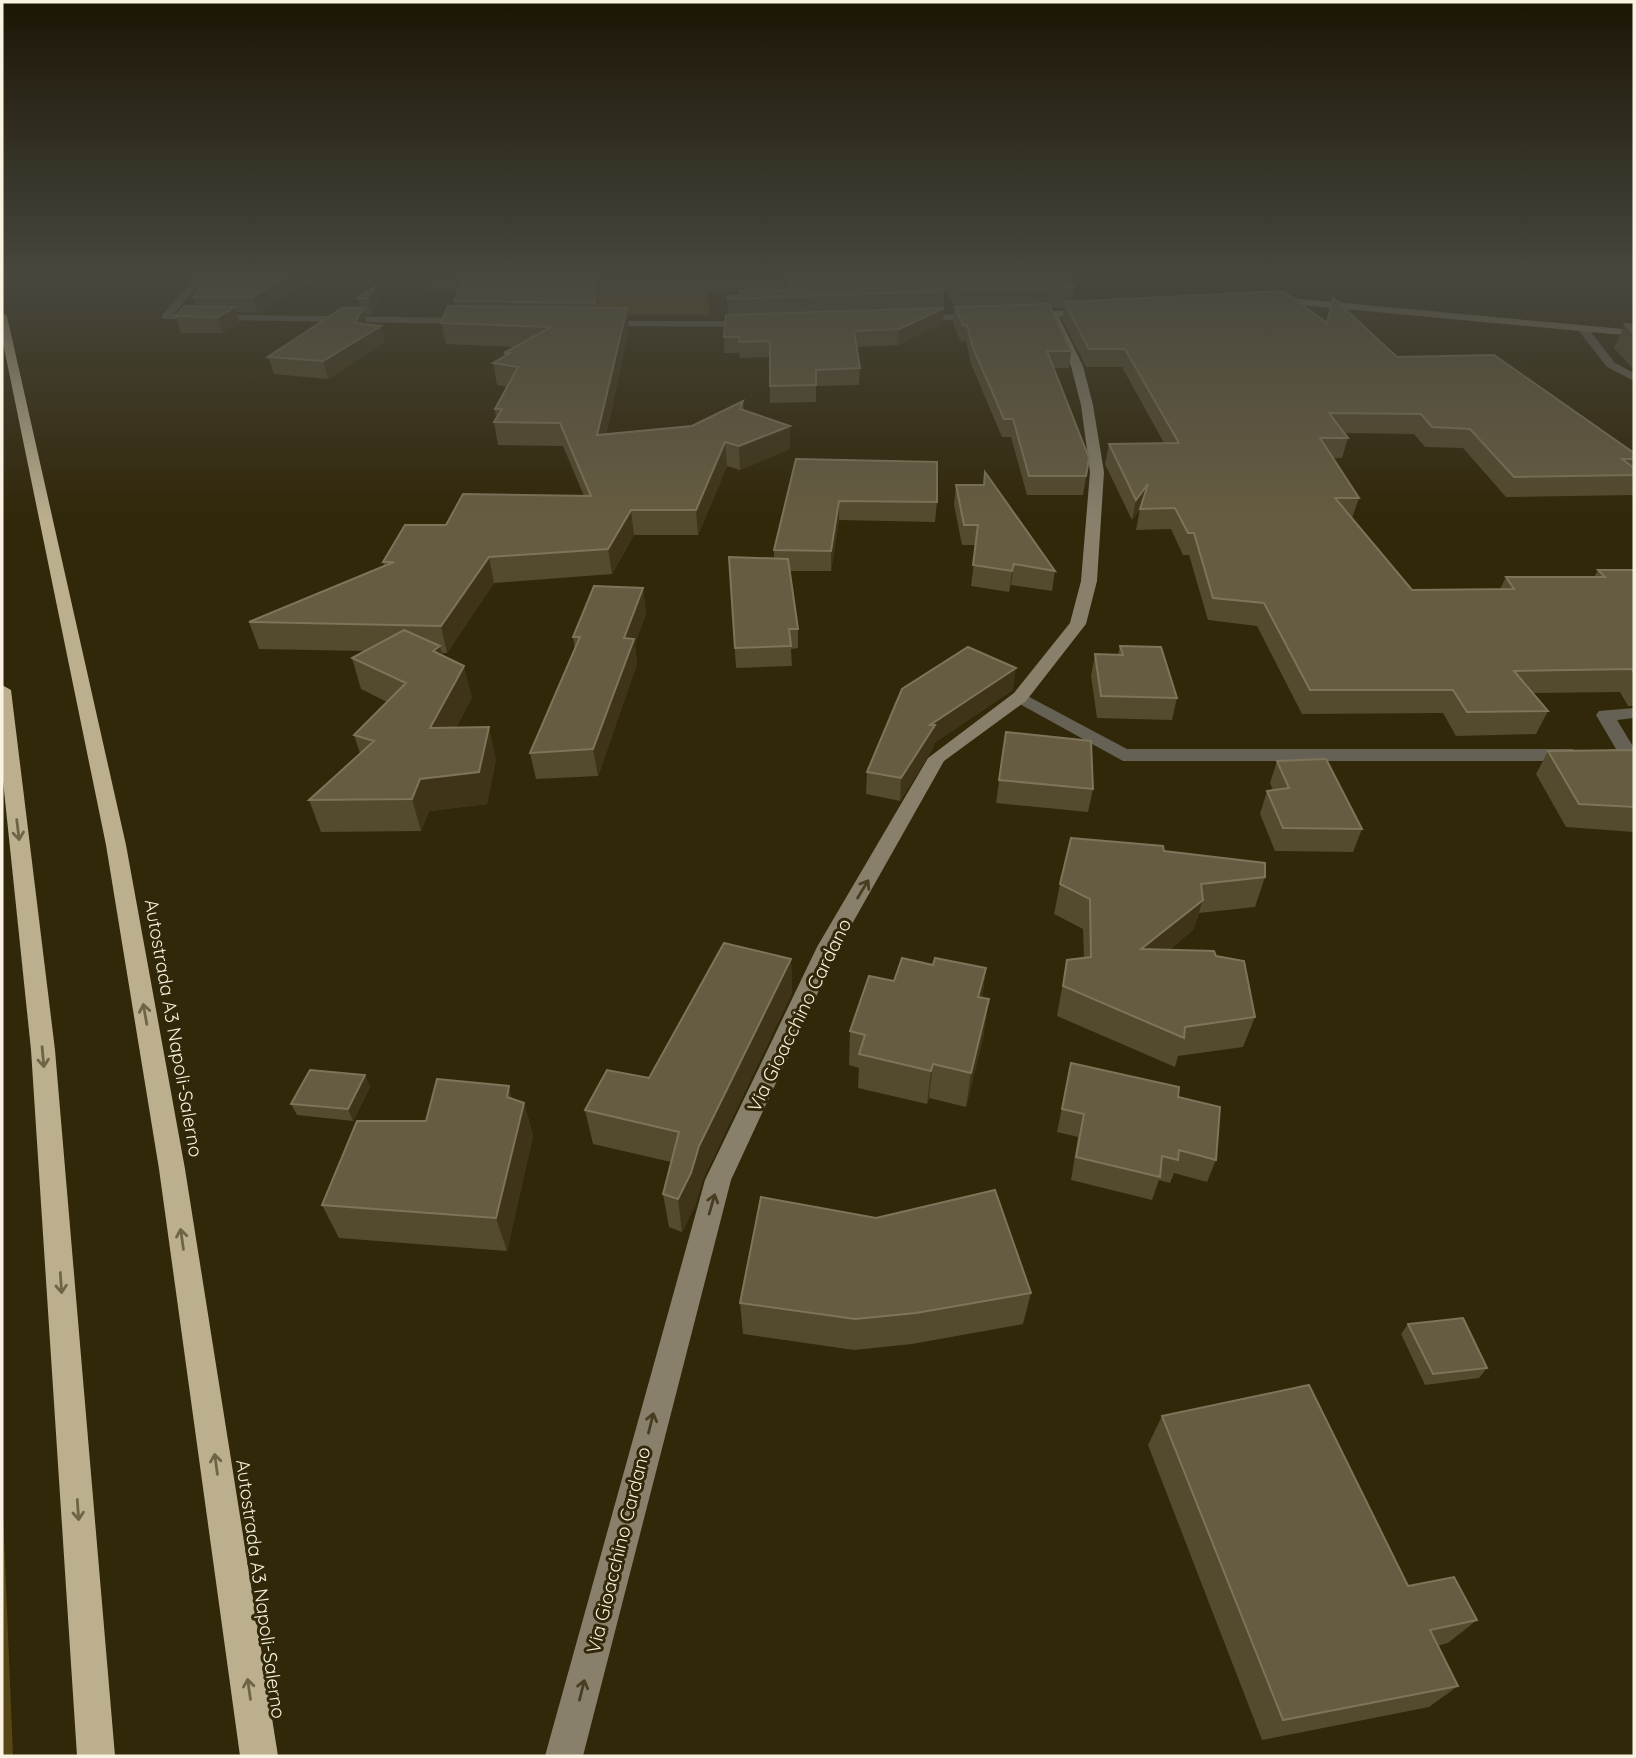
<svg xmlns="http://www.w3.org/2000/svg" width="1636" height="1758" viewBox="0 0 1636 1758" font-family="Quicksand,sans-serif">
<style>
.green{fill:#584716}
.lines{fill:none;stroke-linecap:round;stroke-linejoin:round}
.street{fill:#656154;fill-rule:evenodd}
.secondary{fill:#88806b;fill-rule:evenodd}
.highway{fill:#bbaf8e;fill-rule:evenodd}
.wall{fill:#544a2e}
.shaded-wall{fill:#3f3417}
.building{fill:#665c41;stroke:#7d745a;stroke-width:2}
.oneway{stroke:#6f6445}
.oneway2{stroke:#473d22}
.labels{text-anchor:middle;stroke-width:6;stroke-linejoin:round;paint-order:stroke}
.street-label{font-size:19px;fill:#faf3e2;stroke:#312709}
</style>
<rect width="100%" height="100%" fill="#312709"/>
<path class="green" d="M482 274H818L821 286 707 293 710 315H513V293L426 290 425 280 481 278Z
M2 1487 13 1756H2Z"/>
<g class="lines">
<path class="street" d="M198 274H208L174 314 469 318 474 321 469 324 162 319V315Z
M980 313 984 314V318L914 322 909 319 914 316Z
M595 321H752L757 324 752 327 599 326 595 325Z
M1578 326H1586L1615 363 1634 373V381L1607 367 1578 330Z
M1020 692 1127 749H1573L1582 755 1573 761H1123L1014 701 1011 697Z
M1634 708V718L1617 720 1634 748V759H1598L1596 755 1598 751 1616 749 1596 715 1599 711Z"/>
<path class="secondary" d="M1291 298 1634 330V336L1291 304 1270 305 1265 302Z
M1095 310V314L1091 315 1059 317 1083 366 1093 405 1104 472 1097 581 1086 624 1026 701 944 761 839 947 731 1180 583 1756H545L705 1180 817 947 928 758 1014 693 1070 623 1081 581 1090 472 1081 405 1071 366 1047 314 1052 311Z"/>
<path class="highway" d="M2 313 7 316 126 845 185 1169 278 1756H240L159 1169 106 845 2 338Z
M2 685 11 690 55 1050 115 1756H77L31 1050 2 771Z"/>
</g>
<path class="wall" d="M319 274 257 313 237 312 240 323 223 333H181L176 316 196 306 193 297Z
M592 274 596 308 629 329 606 434 692 426 743 401 744 411 790 426V449L740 470 727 466 698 535H634L612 574 494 583 447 653H442L472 697 456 728 496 759 487 804 429 811 421 831 321 832 309 800 360 753 354 735 387 702 361 689 352 658 364 651 259 649 249 622 384 566 383 562 446 525 584 496 563 446 498 445 494 422 496 418 495 409 507 387 497 385 493 363 505 356 504 353 515 347 446 344 441 323 455 306 454 301Z
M787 274H933L944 291 943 323 898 345 856 347 860 368 859 385 816 386V402L770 403V357L740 358 739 353H724V337L728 315 727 299 789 290Z
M935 274H1063L1075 287 1073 302 1327 322 1333 298 1397 357 1634 453V493L1633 495 1506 497 1463 448 1425 447 1414 434 1344 433 1348 438 1342 458H1333L1359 498 1352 518 1412 590 1500 589 1506 577H1594L1598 570H1634V706H1628L1620 692 1533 693 1548 711 1536 734 1456 736 1443 713 1302 714 1257 626 1208 620 1189 555H1183L1171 529 1136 530 1140 509 1132 520 1105 464 1109 444 1164 443 1122 367H1086L1062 319 1064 308H1051L1071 351 1069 368H1054L1089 458 1083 495H1027L1011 437H1002L971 364 966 341 961 342 953 323 955 307H956Z
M375 286 379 302 372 314H364L367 324 381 326 385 342 328 379 274 374 268 357 360 308 357 298Z
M1625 324 1634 325V370L1614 348Z
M796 459 937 502 935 522 839 520 831 571H790L798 629V648L791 649 792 666 736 668 729 557 774 559V550Z
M956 485 1055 571 1052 591 1011 585 1009 592 971 586 976 545H962L954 505Z
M643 588 646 613 635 644 637 664 598 776 536 779 530 753 575 650 573 637Z
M1120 646 1177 698 1172 720 1097 718 1091 676 1095 654 1118 655Z
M1013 690 934 743 933 748 900 801 866 794 867 772Z
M1006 732 1093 789 1088 812 996 803Z
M1634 750V832L1566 827 1536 774 1548 751Z
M1277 761 1362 829 1353 852 1275 851 1260 814 1267 791 1273 790 1270 783Z
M1164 851 1265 877 1255 907 1199 913 1193 930 1169 950 1216 956 1255 1017 1243 1047 1178 1056 1175 1067 1057 1016 1067 960 1084 958 1083 929 1054 914 1060 884Z
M791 959 792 993 703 1179 695 1206 682 1232 669 1227 663 1194 671 1162 593 1144 585 1110 649 1078Z
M933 965 986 968 982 998 984 1034 966 1107 929 1098 927 1104 858 1088 859 1068 849 1065 850 1031Z
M1071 1063 1178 1097 1216 1160 1207 1182 1174 1173 1170 1183 1159 1180 1152 1200 1071 1180 1078 1137 1057 1132Z
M365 1075 370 1087 353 1121 297 1115 291 1104Z
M512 1099 524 1103 533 1136 507 1251 339 1238 322 1205 426 1121Z
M876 1218 1031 1293 1023 1324 912 1344 854 1350 743 1334 740 1303Z
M1408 1324 1487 1368 1479 1378 1425 1385 1401 1334Z
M1162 1416 1408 1586 1477 1620 1448 1643 1437 1646 1458 1686 1429 1707 1262 1740 1148 1445Z"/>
<path class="shaded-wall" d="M291 274H319L257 313 252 297Z
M375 286 379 302 372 314 368 298Z
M235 307 240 323 223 333 218 317Z
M363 308 367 325 381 326 385 342 328 379 323 361 355 323Z
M627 308 629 329 600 459 597 435Z
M944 308 943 323 898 345 899 329Z
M790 426V449L740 470 739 446Z
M725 442 727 466 698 535 696 510Z
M1148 484 1143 504 1132 520 1136 500Z
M839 501V520L831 571V551Z
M631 510 634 535 612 574 608 549Z
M489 557 494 583 447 653 441 626Z
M1014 564 1011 585 1009 592 1012 571Z
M643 588 646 613 635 644 637 664 598 776 593 749 624 638Z
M440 646 448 677 433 651Z
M464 666 472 697 439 760 430 728Z
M1016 668 1013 690 934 743 933 748 900 801 901 778 930 725Z
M489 727 496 759 487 804 429 811 421 831 412 799 420 779Z
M1203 900 1193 930 1133 979 1141 949Z
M791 959 792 993 703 1179 695 1206 682 1232 678 1199 699 1146Z
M986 968 981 1003 978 997Z
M989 999 984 1034 966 1107 971 1073Z
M933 1064 929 1098 927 1104 931 1071Z
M365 1075 370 1087 353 1121 348 1109Z
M509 1086 518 1120 507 1097Z
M524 1103 533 1136 507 1251 496 1218Z"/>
<path class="building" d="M211 274H291L252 297H193Z
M549 274H592L595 303 454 301 463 278Z
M789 274H933L944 291 727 299 728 296H739L740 291 792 290Z
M949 274H1063L1075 287 960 291Z
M375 286 368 298H357Z
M1283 291 1327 323 1333 298 1397 357 1494 355 1634 453V459H1622L1634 468V475L1514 477 1470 429 1432 427 1421 414 1329 413 1348 438H1320L1359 498H1335L1412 590 1514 589 1506 577H1605L1598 570H1634V672L1632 669 1514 671 1548 711 1467 712 1453 690H1310L1264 603 1213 598 1194 533H1188L1175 508 1140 509 1148 484 1136 500 1109 444 1179 443 1125 349H1089L1064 302Z
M1049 304 1071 351H1047L1089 458 1086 476H1029L1013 419H1004L973 348 967 325 963 326 955 307Z
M184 306 235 307 218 317 176 316Z
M448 306 627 308 597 435 692 426 743 401 740 409 790 426 739 446 725 442 696 510H631L608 549 489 557 441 626 249 622 394 562H383L405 525H446L463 494 591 496 560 423 494 422 502 409H495L518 367 493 363 510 353H504L551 327 441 323Z
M342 308H363L355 323 381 326 323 361 268 357Z
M944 308 899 329 854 331 860 368 816 370V385L770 386V341L739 342V337H724L726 315Z
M1625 324 1634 325V334Z
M796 459 937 462V502L839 501 831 551 774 550Z
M985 472 1055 571 1014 564 1012 571 973 565 978 525H964L956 485H984Z
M729 557 788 559 798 629H789L791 646 735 648Z
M594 586 643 588 624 638 634 639 593 749 530 753 580 637H573Z
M404 630 440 646 433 651 464 666 430 728 489 727 479 772 420 779 412 799 309 800 374 741 354 735 406 683 352 658Z
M1120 646 1161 647 1177 698 1101 696 1095 654 1123 655Z
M968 647 1016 668 930 725H935L901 778 867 772 902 689Z
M1006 732 1091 741 1093 789 999 780Z
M1634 750V807L1579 804 1548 751Z
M1326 759 1362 829 1283 828 1267 791 1289 788 1277 761Z
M1071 838 1163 846 1164 851 1265 863V877L1201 884 1203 900 1141 949 1214 951 1216 956 1244 961 1255 1017 1185 1027 1184 1038 1063 986 1067 960 1091 957 1090 899 1060 884Z
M724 943 791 959 699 1146 691 1173 678 1199 663 1194 679 1132 585 1110 607 1070 649 1078Z
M902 958 933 965 935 958 986 968 978 997 989 999 971 1073 933 1064 931 1071 859 1054 865 1035 850 1031 869 976 894 981Z
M1071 1063 1179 1087 1178 1097 1220 1107 1216 1160 1179 1150 1178 1160 1162 1156 1160 1177 1076 1157 1084 1114 1062 1109Z
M310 1070 365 1075 348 1109 291 1104Z
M437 1079 509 1086 507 1097 524 1103 496 1218 322 1205 357 1121H426Z
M995 1190 1031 1293 916 1313 855 1319 740 1303 761 1197 876 1218Z
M1463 1318 1487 1368 1433 1374 1408 1324Z
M1309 1385 1408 1586 1454 1577 1477 1620 1430 1630 1458 1686 1283 1720 1162 1416Z"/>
<defs><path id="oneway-shaft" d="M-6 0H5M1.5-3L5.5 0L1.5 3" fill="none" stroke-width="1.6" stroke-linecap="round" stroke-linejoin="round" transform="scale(1.75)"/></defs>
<g class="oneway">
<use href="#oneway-shaft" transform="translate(18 830) rotate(83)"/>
<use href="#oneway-shaft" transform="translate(145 1014) rotate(-100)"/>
<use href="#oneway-shaft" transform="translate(43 1057) rotate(85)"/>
<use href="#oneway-shaft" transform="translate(182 1239) rotate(-98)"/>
<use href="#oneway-shaft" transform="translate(61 1283) rotate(86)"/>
<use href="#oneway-shaft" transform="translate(216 1464) rotate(-98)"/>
<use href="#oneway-shaft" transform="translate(78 1510) rotate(86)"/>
<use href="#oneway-shaft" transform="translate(249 1689) rotate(-98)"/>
</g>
<g class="oneway2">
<use href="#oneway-shaft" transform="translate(863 889) rotate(-59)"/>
<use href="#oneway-shaft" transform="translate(712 1204) rotate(-74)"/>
<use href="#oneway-shaft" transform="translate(651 1423) rotate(-76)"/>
<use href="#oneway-shaft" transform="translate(582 1690) rotate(-76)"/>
</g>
<linearGradient id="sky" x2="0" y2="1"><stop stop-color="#1b1505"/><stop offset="0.53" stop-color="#48473e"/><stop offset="1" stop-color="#48473e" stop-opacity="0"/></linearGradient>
<rect width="1636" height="520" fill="url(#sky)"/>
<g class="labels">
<g class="street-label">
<text transform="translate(799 1015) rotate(-64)" y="7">Via Gioacchino Cardano</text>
<text transform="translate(174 1028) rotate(80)" y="7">Autostrada A3 Napoli-Salerno</text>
<text transform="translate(618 1550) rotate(-76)" y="7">Via Gioacchino Cardano</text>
<text transform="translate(261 1589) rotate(82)" y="7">Autostrada A3 Napoli-Salerno</text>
</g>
</g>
<rect width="1636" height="1758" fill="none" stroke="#faf3e2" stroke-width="7"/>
</svg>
